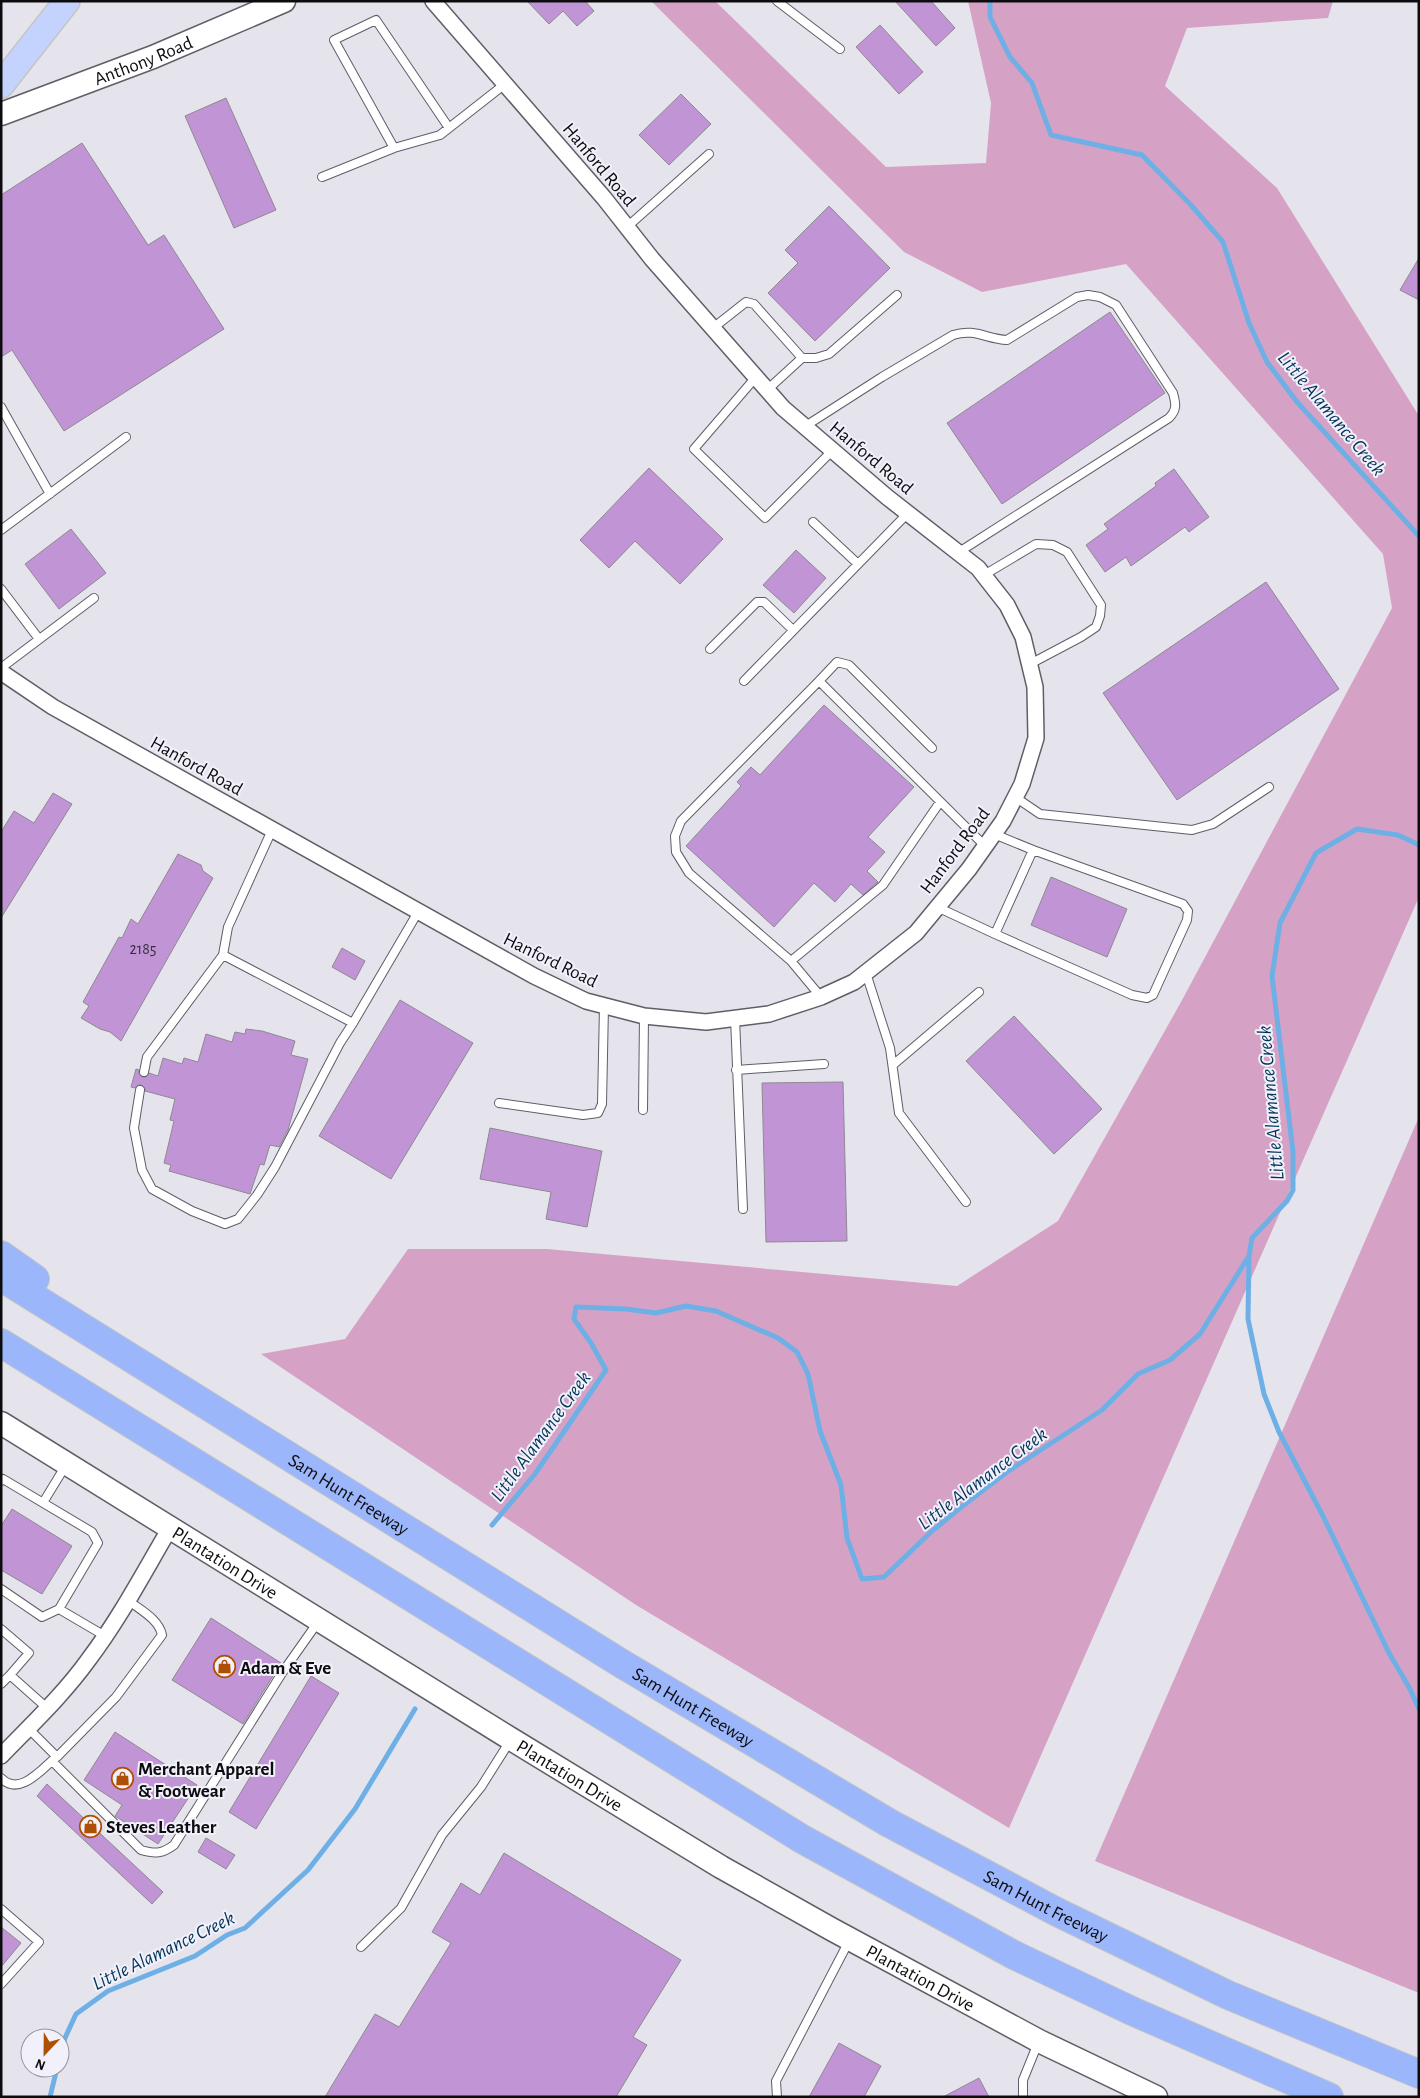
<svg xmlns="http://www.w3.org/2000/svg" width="1420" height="2098" viewBox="0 0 1420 2098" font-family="'Alegreya Sans',sans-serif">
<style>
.green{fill:#d5a2c5}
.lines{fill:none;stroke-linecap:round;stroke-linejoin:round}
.stream{stroke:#6eb0e6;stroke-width:5}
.building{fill:#c094d5;stroke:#8f8991}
.lane-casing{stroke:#5f5e66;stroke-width:10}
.street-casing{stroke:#5f5e66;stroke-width:18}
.secondary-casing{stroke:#5f5e66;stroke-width:25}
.primary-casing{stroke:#c5c5c5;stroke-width:28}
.highway-casing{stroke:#c5c5c5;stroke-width:30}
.lane{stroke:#fff;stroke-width:8}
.street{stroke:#fff;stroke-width:15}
.secondary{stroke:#fff;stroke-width:22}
.primary{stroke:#c3d3fd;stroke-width:25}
.highway{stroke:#9bb6fb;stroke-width:28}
.labels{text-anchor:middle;stroke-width:4;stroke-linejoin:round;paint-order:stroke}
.number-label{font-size:16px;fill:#392e40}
.street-label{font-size:19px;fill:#0c0c0f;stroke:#f2f1fb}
.poi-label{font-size:19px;font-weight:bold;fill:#0c0c0f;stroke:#f2f1fb;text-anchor:start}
.water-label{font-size:20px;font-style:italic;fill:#003457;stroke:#f2f1fb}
</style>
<rect width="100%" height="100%" fill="#e5e4ed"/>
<path class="green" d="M651 1H715L886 167 986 163 991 103 968 1H1333L1328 18 1187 28 1165 86 1277 188 1419 416V897L1009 1828 636 1605 261 1354 345 1339 408 1249H547L957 1286 1058 1221 1181 1002 1392 608 1383 554 1126 264 982 292 904 252Z
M1419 1117V1993L1095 1861Z"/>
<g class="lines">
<path class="stream" d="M990 1V17L1010 57 1032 83 1051 135 1142 155 1190 204 1223 242 1249 323 1267 362 1297 402 1419 536
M1249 1256 1248 1319 1264 1394 1279 1432 1323 1516 1389 1653 1410 1689 1419 1709
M492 1525 535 1474 606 1370 591 1343 574 1319 576 1307 626 1309 656 1313 686 1306 716 1311 778 1338 797 1352 808 1374 820 1431 841 1485 847 1538 862 1579 884 1577 931 1532 960 1508 1007 1472 1102 1410 1138 1374 1170 1360 1200 1334 1249 1256 1252 1238 1287 1201 1293 1190V1152L1272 976 1280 923 1316 853 1357 829 1398 835 1419 845
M60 2057 65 2038 76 2014 108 1991 195 1956 227 1935 245 1928 308 1870 355 1809 415 1709
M50 2097 57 2068"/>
</g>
<path class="building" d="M527 1H585L594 11 577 26 563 11 549 24Z
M895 1H931L955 28 936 46Z
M880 25 923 72 899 94 856 47Z
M681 94 711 124 669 165 639 135Z
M226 98 276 210 234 228 185 116Z
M82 143 148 245 164 235 224 329 64 431 12 350 1 357V195Z
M829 206 890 268 815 341 768 293 798 263 785 250Z
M1419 258V300L1400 290Z
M1110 312 1165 393 1002 504 947 423Z
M649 468 723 539 680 584 635 541 609 568 580 540Z
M1174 469 1209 517 1189 532 1185 527 1131 566 1126 557 1105 572 1086 545 1108 529 1104 524 1156 486 1155 483Z
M71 529 106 573 59 609 25 564Z
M796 550 826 578 794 613 763 585Z
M1266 582 1339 689 1177 800 1103 693Z
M824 705 914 787 868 837 885 852 867 871 878 882 863 895 851 884 835 902 814 883 774 927 686 846 741 786 737 782 751 767 760 775Z
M53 793 72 804 1 918V832L14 811 34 823Z
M178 854 201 865 203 871 213 878 121 1041 110 1032 100 1029 81 1018 89 1006 83 1002 119 937 122 938 131 919 138 924Z
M1051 877 1127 909 1107 957 1031 925Z
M342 948 365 961 355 980 332 967Z
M400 1000 473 1043 391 1179 319 1136Z
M1014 1016 1102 1109 1054 1154 966 1061Z
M246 1029 262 1031 295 1041 291 1055 308 1059 288 1130 279 1147 270 1145 264 1165 260 1164 250 1194 169 1171 171 1165 164 1163 174 1121 170 1120 175 1099 145 1091V1088L141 1085H138L135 1088 131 1087 136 1069 139 1070V1074L142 1077H146L149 1073 158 1076 163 1058 182 1064 184 1058 198 1062 206 1034 232 1042 235 1032 245 1034Z
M843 1082 847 1241 766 1242 762 1083Z
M490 1128 602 1151 587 1227 546 1219 551 1192 480 1179Z
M12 1509 72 1546 42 1594 1 1570V1526Z
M211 1618 281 1663 243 1724 172 1680Z
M311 1676 339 1693 256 1829 229 1812Z
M115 1732 197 1785 158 1844 115 1816 122 1805 84 1780Z
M47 1784 163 1892 152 1904 37 1796Z
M206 1838 235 1855 226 1869 198 1852Z
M504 1853 681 1960 633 2037 647 2045 616 2097H325L375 2014 399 2027 451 1943 432 1932 461 1883 480 1895Z
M1 1927 21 1943 1 1967Z
M839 2043 881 2066 864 2097H809Z
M979 2078 989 2097H943Z"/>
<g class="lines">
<defs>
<path id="lane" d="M777 1 840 49
M449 128 376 20 334 40 394 148 440 135 505 84
M322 177 394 148
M627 227 709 154
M713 328 746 302 754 304 802 358H816L829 354 897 295
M756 377 694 449 765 518 832 451
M767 390 802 358
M1 407 50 494
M804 427 882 377 953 335C975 328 986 339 1007 340L1077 297 1088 295 1100 297 1116 305 1173 393C1176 404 1177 410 1169 418L959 552
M813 522 858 564
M1 530 126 437
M984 575 1036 544 1053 545 1067 552 1101 605 1100 616 1096 627 1081 637 1030 664
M1 589 39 639
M710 649 757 602H764L793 630
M1 668 94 598
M744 681 908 513
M819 681 837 662 849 665 932 748
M1015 797 1040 814 1192 830 1213 824 1269 787
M937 907 995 934 1033 850 994 834
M995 934 1132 995 1147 998 1153 995 1187 920 1188 911 1183 904 1033 850
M223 955 228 927 272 830
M791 961 883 885 940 802
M866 973 890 1048 899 1113 966 1202
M821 997 791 961 689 873 676 852 675 836 681 821 819 681 985 846
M735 1018 743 1209
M894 1064 979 992
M736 1070 824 1064
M144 1072 147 1057 223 955 353 1023 418 912
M140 1090 134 1128 142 1170 152 1189 192 1211 225 1224 238 1219 257 1195 275 1167 340 1043 353 1023
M499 1103 583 1115 598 1113 602 1104 604 1006
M643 1110 644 1016
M1 1481 3 1479 92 1532 98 1543 59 1609 42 1617 1 1589
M44 1501 66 1465
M59 1609 105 1636
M1 1629 29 1653 10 1675
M1 1684 10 1675 47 1708
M28 1728 57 1757 116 1697 162 1635C159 1619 140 1610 128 1600
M52 1761 141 1850C155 1854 162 1854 174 1845L282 1673 318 1622
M1 1778C19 1797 41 1770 55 1758
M1 1909 39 1942 1 1984
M361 1947 401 1908 442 1835 481 1787 510 1741
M777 2097 776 2081 849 1941
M1023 2097V2080L1038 2043"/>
<path id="street" d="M1 672 53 707 534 976 586 1001 644 1016 706 1022 769 1014 821 997 854 982 916 933 969 869 1003 821 1022 784 1036 738 1035 687 1023 637 1007 605 978 568 887 497 783 408 652 259 604 198 433 1
M1 1756C32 1724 64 1694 89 1659 120 1618 144 1572 170 1528"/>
<g id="secondary">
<path id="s1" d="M1 114 153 57 284 1"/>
<path id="s2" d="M1 1423 511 1739 721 1867 833 1930 1039 2041 1156 2097"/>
</g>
<path id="primary" d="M1 85 67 1"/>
<g id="highway">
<path d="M1 1255 35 1279"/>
<path id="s3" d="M1 1277 619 1662 889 1823 1057 1912 1228 1995 1419 2074"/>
<path d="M1 1343 802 1839 1014 1955 1132 2011 1329 2097"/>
</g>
</defs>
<use href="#lane" class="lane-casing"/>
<use href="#street" class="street-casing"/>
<use href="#secondary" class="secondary-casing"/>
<use href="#primary" class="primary-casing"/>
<use href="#highway" class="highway-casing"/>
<use href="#lane" class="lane"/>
<use href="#street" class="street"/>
<use href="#secondary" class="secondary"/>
<use href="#primary" class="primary"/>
<use href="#highway" class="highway"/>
</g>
<defs>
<symbol id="shop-ring" viewBox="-11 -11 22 22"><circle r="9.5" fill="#f2f1fb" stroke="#af4f04" stroke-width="1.5"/><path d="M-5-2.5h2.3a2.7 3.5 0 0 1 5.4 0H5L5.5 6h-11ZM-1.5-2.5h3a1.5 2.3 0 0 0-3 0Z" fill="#af4f04"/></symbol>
</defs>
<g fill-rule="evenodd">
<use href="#shop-ring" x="212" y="1654" width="25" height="25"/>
<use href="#shop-ring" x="110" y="1766" width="25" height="25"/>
<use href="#shop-ring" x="78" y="1814" width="25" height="25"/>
</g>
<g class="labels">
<g class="number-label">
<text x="143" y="954">2185</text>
</g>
<g class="street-label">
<text dy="7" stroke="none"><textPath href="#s1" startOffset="152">Anthony Road</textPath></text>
<text transform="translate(600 164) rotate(50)" y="7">Hanford Road</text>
<text transform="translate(872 457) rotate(40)" y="7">Hanford Road</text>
<text transform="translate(197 765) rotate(29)" y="7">Hanford Road</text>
<text transform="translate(954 850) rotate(-53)" y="7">Hanford Road</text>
<text transform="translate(551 959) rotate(26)" y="7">Hanford Road</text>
<text dy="7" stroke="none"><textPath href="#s3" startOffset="410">Sam Hunt Freeway</textPath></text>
<text dy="7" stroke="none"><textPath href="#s2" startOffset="264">Plantation Drive</textPath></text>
<text dy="7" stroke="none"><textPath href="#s3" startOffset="815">Sam Hunt Freeway</textPath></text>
<text dy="7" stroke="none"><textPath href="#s2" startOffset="669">Plantation Drive</textPath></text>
<text dy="7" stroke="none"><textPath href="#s3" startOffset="1220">Sam Hunt Freeway</textPath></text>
<text dy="7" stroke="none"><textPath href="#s2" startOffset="1074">Plantation Drive</textPath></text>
</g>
<g class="poi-label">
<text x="240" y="1674">Adam &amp; Eve</text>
<text x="138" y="1775">Merchant Apparel<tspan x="138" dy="22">&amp; Footwear</tspan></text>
<text x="106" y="1833">Steves Leather</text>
</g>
<g class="water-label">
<text transform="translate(1332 413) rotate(50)" y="7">Little Alamance Creek</text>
<text transform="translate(1270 1103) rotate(-95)" y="7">Little Alamance Creek</text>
<text transform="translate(540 1436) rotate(-54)" y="7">Little Alamance Creek</text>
<text transform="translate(982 1478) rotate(-37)" y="7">Little Alamance Creek</text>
<text transform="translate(163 1950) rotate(-26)" y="7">Little Alamance Creek</text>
</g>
</g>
<rect width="1420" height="2098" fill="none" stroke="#0c0c0f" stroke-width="5"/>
<g transform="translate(45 2053) rotate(202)"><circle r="24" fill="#f2f1fb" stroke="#96959d"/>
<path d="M0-4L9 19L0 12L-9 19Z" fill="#af4f04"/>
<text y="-8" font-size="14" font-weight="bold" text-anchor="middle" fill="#0c0c0f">N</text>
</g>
</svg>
